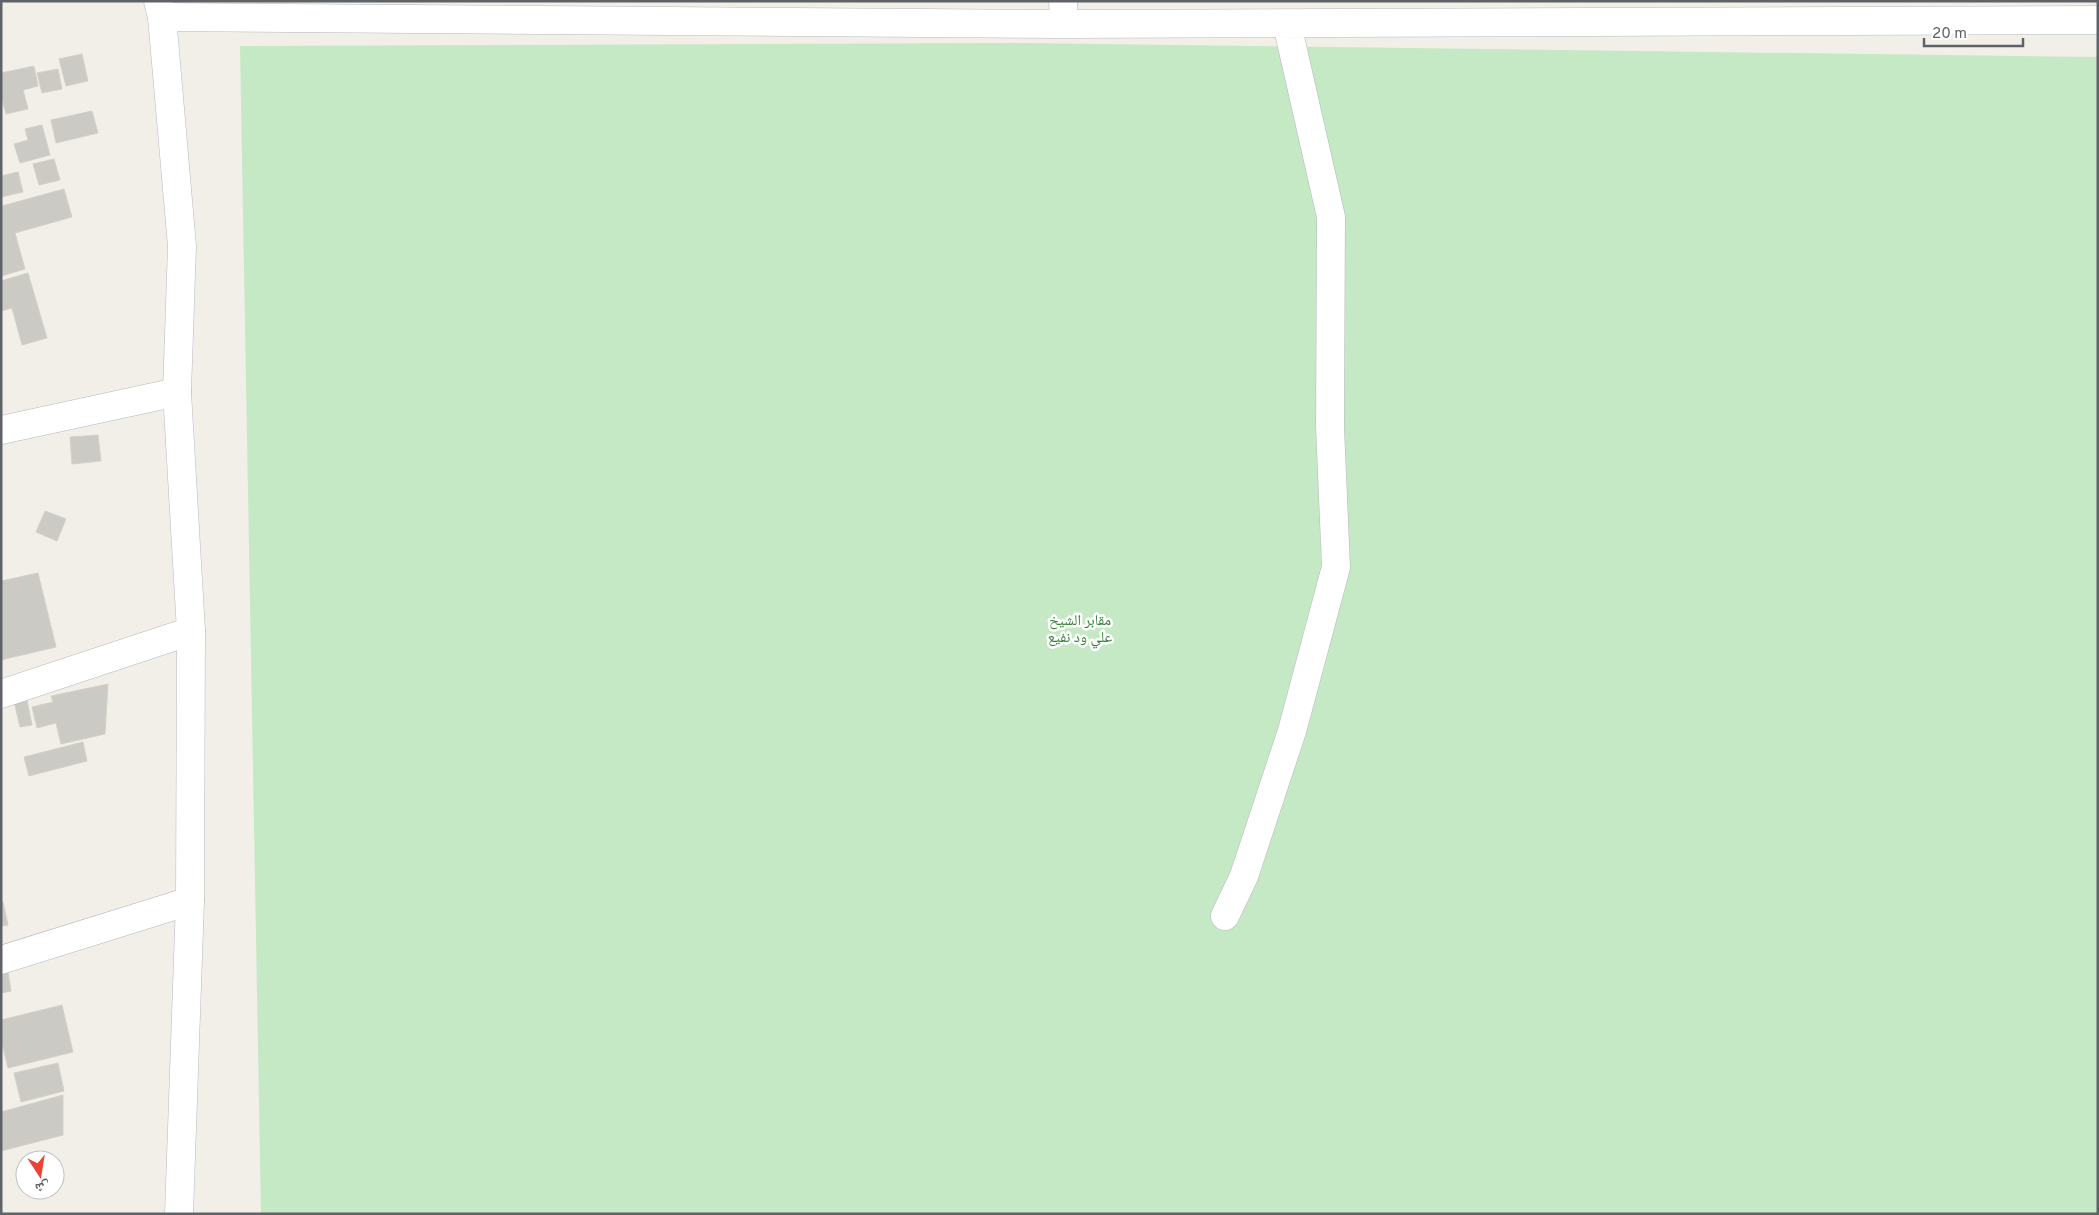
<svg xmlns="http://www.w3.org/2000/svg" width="2099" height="1215" viewBox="0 0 2099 1215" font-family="Overpass,'Noto Naskh Arabic',sans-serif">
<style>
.green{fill:#c5e8c5}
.building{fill:#cccac5;stroke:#d6d1c6}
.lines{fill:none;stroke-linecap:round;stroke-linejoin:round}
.street-casing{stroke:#b5b8bc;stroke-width:29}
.secondary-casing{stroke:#b6babf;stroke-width:29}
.street{stroke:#fff;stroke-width:28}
.secondary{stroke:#fff;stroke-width:28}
.labels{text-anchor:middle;stroke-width:5;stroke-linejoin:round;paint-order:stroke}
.park-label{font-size:15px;fill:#348238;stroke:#fff}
</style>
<rect width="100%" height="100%" fill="#f1efe8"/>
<path class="green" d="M1018 43 2098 57V1214H261L240 46Z"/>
<path class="building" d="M82 54 88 81 66 86 59 59Z
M34 66 38 86 23 90 28 109 6 114 1 95V73Z
M58 69 62 89 42 93 37 73Z
M92 111 98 133 56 143 51 120Z
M42 125 50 155 20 163 14 144 28 140 25 129Z
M54 159 60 180 39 185 33 164Z
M18 172 23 192 1 197V176Z
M64 189 72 217 15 233 25 269 1 276V203L2 206Z
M28 273 47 338 22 345 12 308 1 311V281Z
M98 435 101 461 72 464 70 437Z
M45 511 66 519 57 541 36 532Z
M38 573 56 647 1 660V581Z
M108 684 105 734 61 744 56 723 37 728 32 707 53 702 51 696Z
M26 695 32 725 20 727 13 697Z
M83 742 87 761 29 776 24 757Z
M1 902H3L8 925 1 926Z
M8 972 11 991 1 993V973Z
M62 1005 73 1052 8 1068 1 1039V1020Z
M58 1063 64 1091 21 1102 14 1073Z
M63 1095V1135L1 1151V1112Z"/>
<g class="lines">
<defs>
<path id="street" d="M1063 1 1064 24
M162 17 1064 24 2098 20
M1 430 177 392
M1 694 191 631
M1225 916 1244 876 1292 731 1336 567 1330 427 1331 217 1287 24
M1 960 190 901"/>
<path id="secondary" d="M158 1 162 17 182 246 177 392 191 631 190 901 179 1214"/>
</defs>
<use href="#street" class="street-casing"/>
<use href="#secondary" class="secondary-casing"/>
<use href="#street" class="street"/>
<use href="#secondary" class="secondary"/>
</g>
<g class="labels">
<g class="park-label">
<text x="1080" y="625">مقابر الشيخ<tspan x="1080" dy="17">علي ود نفيع</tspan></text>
</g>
</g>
<rect width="2099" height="1215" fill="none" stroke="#5f6368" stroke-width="5"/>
<g transform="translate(40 1175) rotate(168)"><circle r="24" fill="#ffffff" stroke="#bfc1c3"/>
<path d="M0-4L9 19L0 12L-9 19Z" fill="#ea4335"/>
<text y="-8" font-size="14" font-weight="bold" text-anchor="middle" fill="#5f6368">ش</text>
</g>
<path d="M1924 38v8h99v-8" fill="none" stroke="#5f6368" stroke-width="2.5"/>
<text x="1932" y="38" font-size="15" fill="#5f6368" stroke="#ffffff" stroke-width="4" paint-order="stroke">20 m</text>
</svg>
